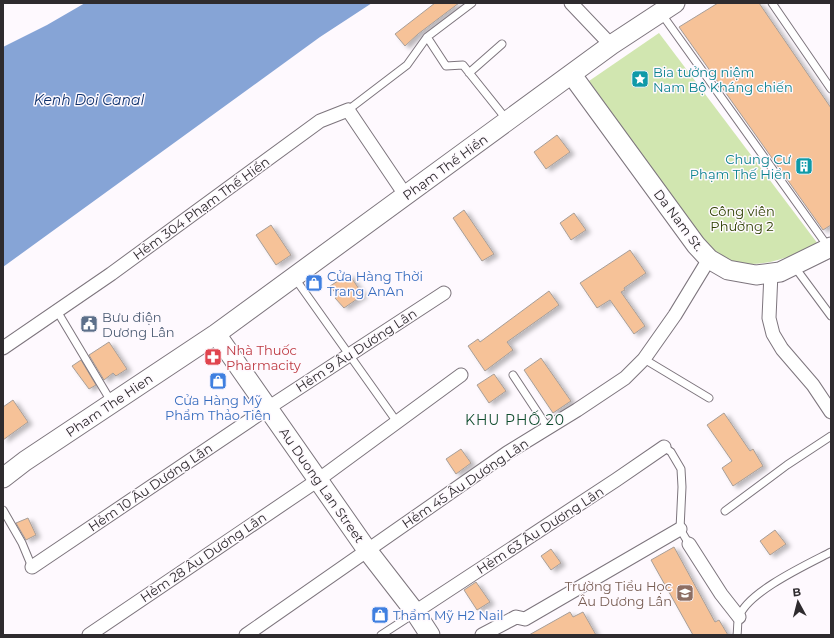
<svg xmlns="http://www.w3.org/2000/svg" width="834" height="638" viewBox="0 0 834 638" font-family="Montserrat,sans-serif">
<style>
.green{fill:#d1e6b0}
.water{fill:#86a4d6}
.building{fill:#f6c298;stroke:#a79e98;filter:url(#shadow)}
.lines{fill:none;stroke-linecap:round;stroke-linejoin:round}
.lane-casing{stroke:#7d757d;stroke-width:9}
.street-casing{stroke:#7d757d;stroke-width:15}
.secondary-casing{stroke:#7d757d;stroke-width:21}
.lane{stroke:#fff;stroke-width:7}
.street{stroke:#fff;stroke-width:13}
.secondary{stroke:#fff;stroke-width:19}
.labels{text-anchor:middle;stroke-width:3;stroke-linejoin:round;paint-order:stroke}
.culture-label{font-size:13px;fill:#0d838f;stroke:#fef9fe;text-anchor:start}
.street-label{font-size:13px;fill:#2e2b2e;stroke:#fef9fe}
.park-label{font-size:13px;fill:#2e4000;stroke:#fef9fe}
.shop-label{font-size:13px;fill:#366cbe;stroke:#fef9fe;text-anchor:start}
.service-label{font-size:13px;fill:#4e5e75;stroke:#fef9fe;text-anchor:start}
.health-label{font-size:13px;fill:#be3a42;stroke:#fef9fe;text-anchor:start}
.education-label{font-size:13px;fill:#785e54;stroke:#fef9fe;text-anchor:end}
.water-label{font-size:14px;font-style:italic;fill:#0d306b;stroke:#fef9fe}
.neighbourhood-label{font-size:14px;letter-spacing:1px;fill:#104d2e;stroke:#fef9fe}
</style>
<defs>
<filter id="shadow"><feDropShadow dx="4.5" dy="2.5" stdDeviation="2" flood-color="#0004"/></filter>
</defs>
<rect width="100%" height="100%" fill="#fef9fe"/>
<path class="green" d="M659 33 818 244C781 261 757 271 716 258L589 81Z"/>
<path class="water" d="M85 3H372L320 37 3 267V47L47 25Z"/>
<path class="building" d="M435 3H459L418 34 405 46 395 34Z
M718 3H759L831 108V225L823 230 679 27Z
M557 135 570 152 546 169 534 152Z
M464 210 494 254 482 261 453 218Z
M574 213 586 230 571 240 560 223Z
M271 225 291 255 276 265 256 235Z
M630 250 646 273 624 288 625 290 621 292 645 326 634 334 610 300 597 308 580 283Z
M349 274 363 295 344 308 335 298 338 296 330 286Z
M549 291 559 305 507 342 513 350 485 371 468 346 478 339 480 342Z
M109 342 127 369 116 376 113 373 104 380 89 355Z
M541 358 571 401 553 413 524 370Z
M81 360 96 385 89 389 72 366Z
M494 374 506 391 489 403 477 385Z
M13 400 28 422 3 440V407Z
M724 413 750 451 753 449 763 466 733 486 722 468 732 461 707 425Z
M461 449 471 463 456 474 446 459Z
M28 518 36 535 26 540 16 523Z
M775 530 786 544 770 555 760 541Z
M674 547 715 622 719 620 728 635H693L651 560Z
M551 549 561 563 551 570 541 556Z
M476 582 490 602 477 610 464 590Z
M570 612 573 617 583 612 596 635H529Z"/>
<g class="lines">
<defs>
<path id="lane" d="M772 3 831 89
M661 13 829 248
M427 37 446 66 463 65 507 120
M469 73 502 44
M348 110 407 65 427 37 472 3
M794 266 831 316
M294 277 397 422
M57 311 112 403
M644 359 709 398
M513 375 548 428
M664 447 671 452 681 469 682 487 680 529 689 544
M3 510 22 543 32 567
M725 511 787 465 831 436
M381 635 415 613
M737 635C738 629 737 622 739 617 747 592 808 564 831 552"/>
<path id="street" d="M571 3 611 45
M771 273 769 318 773 334 782 349 813 385 831 412
M3 348 111 274 320 121 348 110 406 196
M689 544 721 594 739 617
M32 567 268 408 444 293
M415 612 616 480 664 447
M89 635 318 480 461 375
M246 635 507 453 577 410 625 378 644 359 675 315 709 259
M482 635 516 617 525 619 680 529"/>
<path id="secondary" d="M572 75 696 245 709 259 728 270 756 275 780 272 831 247
M216 334 367 550 415 612 430 635
M3 478 25 461 216 334 611 45 675 3"/>
</defs>
<use href="#lane" class="lane-casing"/>
<use href="#street" class="street-casing"/>
<use href="#secondary" class="secondary-casing"/>
<use href="#lane" class="lane"/>
<use href="#street" class="street"/>
<use href="#secondary" class="secondary"/>
</g>
<defs>
<symbol id="sight-square" viewBox="-11 -11 22 22"><rect x="-9" y="-9" width="18" height="18" rx="4" fill="#0f9aa8" stroke="#fef9fe"/><path d="M0-6L1.8-2.2L6-1.7L2.9 1.2L3.7 5.4L0 3.3L-3.7 5.4L-2.9 1.2L-6-1.7L-1.8-2.2Z" fill="#fff"/></symbol>
<symbol id="building-square" viewBox="-11 -11 22 22"><rect x="-9" y="-9" width="18" height="18" rx="4" fill="#0f9aa8" stroke="#fef9fe"/><path d="M-4-6H4V6H1V3H-1V6H-4ZM-2.5-4.3h1.7v1.8h-1.7ZM.8-4.3h1.7v1.8H.8ZM-2.5-1h1.7V.8h-1.7ZM.8-1h1.7V.8H.8Z" fill="#fff"/></symbol>
<symbol id="shop-square" viewBox="-11 -11 22 22"><rect x="-9" y="-9" width="18" height="18" rx="4" fill="#3f7fe0" stroke="#fef9fe"/><path d="M-5-2.5h2.3a2.7 3.5 0 0 1 5.4 0H5L5.5 6h-11ZM-1.5-2.5h3a1.5 2.3 0 0 0-3 0Z" fill="#fff"/></symbol>
<symbol id="civic-square" viewBox="-11 -11 22 22"><rect x="-9" y="-9" width="18" height="18" rx="4" fill="#5c6f8a" stroke="#fef9fe"/><path d="M-.6-6.5H3V-4.5H.6V-3L4-1V1h2V6H-6V1h2V-1L-.6-3ZM-1.2 2.5V6h2.4V2.5Z" fill="#fff"/></symbol>
<symbol id="pharmacy-square" viewBox="-11 -11 22 22"><rect x="-9" y="-9" width="18" height="18" rx="4" fill="#e0444e" stroke="#fef9fe"/><path d="M-2-6h4v4h4v4h-4v4h-4v-4h-4v-4h4Z" fill="#fff"/></symbol>
<symbol id="school-square" viewBox="-11 -11 22 22"><rect x="-9" y="-9" width="18" height="18" rx="4" fill="#8d6e63" stroke="#fef9fe"/><path d="M0-5L7-2L0 1L-7-2ZM-4 1L0 2.5L4 1V4Q0 6-4 4Z" fill="#fff"/></symbol>
</defs>
<g fill-rule="evenodd">
<use href="#sight-square" x="630" y="69" width="20" height="20"/>
<use href="#building-square" x="794" y="156" width="20" height="20"/>
<use href="#shop-square" x="304" y="273" width="20" height="20"/>
<use href="#civic-square" x="79" y="314" width="20" height="20"/>
<use href="#pharmacy-square" x="203" y="347" width="20" height="20"/>
<use href="#shop-square" x="208" y="371" width="20" height="20"/>
<use href="#school-square" x="675" y="583" width="20" height="20"/>
<use href="#shop-square" x="370" y="605" width="20" height="20"/>
</g>
<g class="labels">
<g class="culture-label">
<text x="653" y="77">Bia tưởng niệm<tspan x="653" dy="15">Nam Bộ Kháng chiến</tspan></text>
<text x="791" y="164" text-anchor="end">Chung Cư<tspan x="791" dy="15">Phạm Thế Hiển</tspan></text>
</g>
<g class="street-label">
<text transform="translate(445 167) rotate(-36)" y="5">Phạm Thế Hiển</text>
<text transform="translate(201 208) rotate(-36)" y="5">Hẻm 304 Phạm Thế Hiển</text>
<text transform="translate(679 220) rotate(53)" y="5">Da Nam St.</text>
<text transform="translate(356 350) rotate(-33)" y="5">Hẻm 9 Âu Dương Lân</text>
<text transform="translate(109 405) rotate(-34)" y="5">Pham The Hien</text>
<text transform="translate(465 483) rotate(-34)" y="5">Hẻm 45 Âu Dương Lân</text>
<text transform="translate(322 485) rotate(55)" y="5">Au Duong Lan Street</text>
<text transform="translate(150 487) rotate(-34)" y="5">Hẻm 10 Âu Dương Lân</text>
<text transform="translate(540 530) rotate(-33)" y="5">Hẻm 63 Âu Dương Lân</text>
<text transform="translate(203 557) rotate(-34)" y="5">Hẻm 28 Âu Dương Lân</text>
</g>
<g class="park-label">
<text x="742" y="216">Công viên<tspan x="742" dy="15">Phường 2</tspan></text>
</g>
<g class="shop-label">
<text x="327" y="281">Cửa Hàng Thời<tspan x="327" dy="15">Trang AnAn</tspan></text>
<text x="218" y="405" text-anchor="middle">Cửa Hàng Mỹ<tspan x="218" dy="15">Phẩm Thảo Tiên</tspan></text>
<text x="393" y="620">Thẩm Mỹ H2 Nail</text>
</g>
<g class="service-label">
<text x="102" y="322">Bưu điện<tspan x="102" dy="15">Dương Lân</tspan></text>
</g>
<g class="health-label">
<text x="226" y="355">Nhà Thuốc<tspan x="226" dy="15">Pharmacity</tspan></text>
</g>
<g class="education-label">
<text x="672" y="591">Trường Tiểu Học<tspan x="672" dy="15">Âu Dương Lân</tspan></text>
</g>
<g class="water-label">
<text x="89" y="105">Kenh Doi Canal</text>
</g>
<g class="neighbourhood-label">
<text x="515" y="425">KHU PHỐ 20</text>
</g>
</g>
<rect width="834" height="638" fill="none" stroke="#2e2b2e" stroke-width="8"/>
<g transform="translate(798 602) rotate(353)" stroke="#fef9fe" stroke-width="3" paint-order="stroke">
<path d="M0-3L7 15L0 10L-7 15Z" fill="#2e2b2e"/>
<text y="-6" font-size="11" font-weight="bold" text-anchor="middle" fill="#2e2b2e">B</text>
</g>
</svg>
